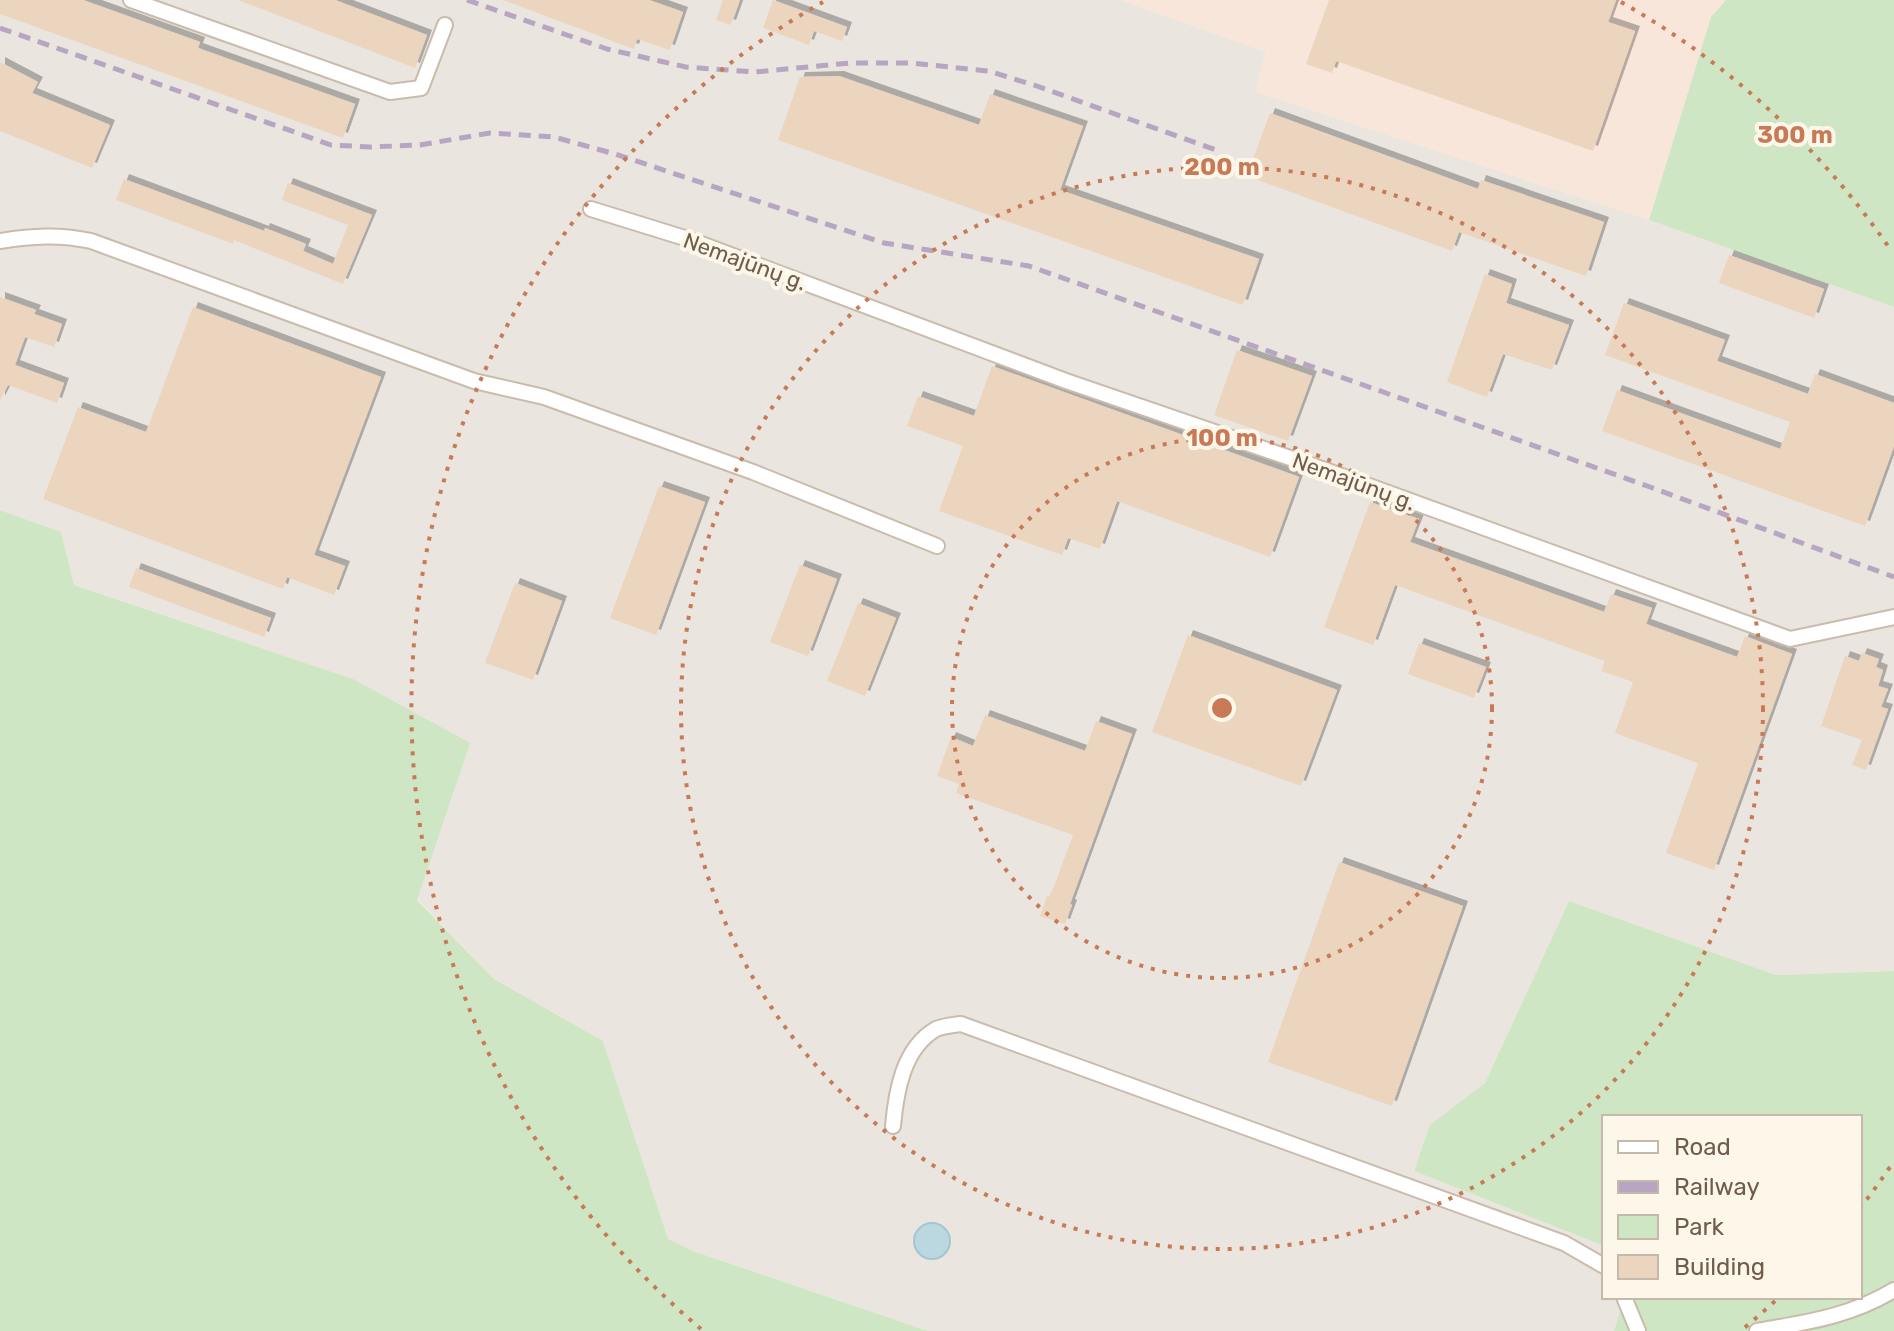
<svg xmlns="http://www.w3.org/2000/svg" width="1894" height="1331" viewBox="0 0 1894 1331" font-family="Rubik,sans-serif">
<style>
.commercial{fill:#f9e6da}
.industrial{fill:#eae5df}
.green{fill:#cfe6c5}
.water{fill:#bbd8e1;stroke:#a3c6d2;stroke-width:2}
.building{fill:#ecd5bf;filter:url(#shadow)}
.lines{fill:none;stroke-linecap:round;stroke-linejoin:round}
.street-casing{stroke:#cabcac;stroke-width:18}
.street{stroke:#fff;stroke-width:14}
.rail{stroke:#b7a5c2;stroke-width:5;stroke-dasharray:12 8;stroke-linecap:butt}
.ring{fill:none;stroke:#c87955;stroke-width:4;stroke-dasharray:4 8}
.labels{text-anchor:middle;stroke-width:8;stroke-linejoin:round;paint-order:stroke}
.street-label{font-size:22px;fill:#705c4d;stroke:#fdf7ea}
.centre{fill:#c87955;stroke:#fdf7ea;stroke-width:4}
.ring-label{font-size:24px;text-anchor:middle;font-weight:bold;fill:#c87955;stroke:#fdf7ea;stroke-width:8;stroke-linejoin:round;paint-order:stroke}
</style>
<defs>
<filter id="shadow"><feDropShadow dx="5" dy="-5" stdDeviation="0" flood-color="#0004"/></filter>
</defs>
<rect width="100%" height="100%" fill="#faf3e5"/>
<path class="commercial" d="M1120 0H1726L1711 17 1649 220 1255 92 1266 52Z"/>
<path class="industrial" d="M0 0H1120L1266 52 1255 92 1649 220 1894 307V971L1776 975 1569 901 1485 1083 1431 1125 1414 1171 1604 1246V1297H1624L1614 1331H928L693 1251 668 1240 603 1041 494 979 417 899 353 679 74 585 61 532 0 510Z"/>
<path class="green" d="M1726 0H1894V307L1649 220 1711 17Z
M0 510 61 532 74 585 353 679 470 743 417 900 494 979 603 1041 668 1239 693 1251 928 1331H0Z
M1569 901 1776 975 1894 971V1331H1614L1624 1297H1860V1117H1604V1246L1414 1171 1430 1125 1485 1083Z"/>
<path class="water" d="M914 1241a18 18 0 1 1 36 0a18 18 0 1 1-36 0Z"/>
<path class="building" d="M0 0H83L200 42 198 48 355 104 343 138 0 14Z
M238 0H335L427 35 415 68Z
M503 0H649L683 12 670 50 637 39 634 49Z
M723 0H740L731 25 716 20Z
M773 0 847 27 842 41 814 31 809 45 763 28Z
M1329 0H1616L1608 22 1635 31 1593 151 1336 61 1332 73 1306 64Z
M0 62 38 82 32 93 110 125 92 168 0 131Z
M839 76 979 125 990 94 1083 126 1060 190 1259 259 1243 305 778 140 800 77Z
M1270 113 1478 189 1481 180 1604 222 1586 276 1459 232 1452 251 1247 176Z
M124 179 264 231 265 228 306 244 303 251 333 264 348 225 282 200 288 183 372 215 343 284 234 240 233 244 116 200Z
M1729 255 1824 289 1814 318 1719 283Z
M1485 274 1512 284 1506 303 1569 325 1552 370 1503 354 1487 397 1447 382Z
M0 297 36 310 34 314 62 324 54 347 25 337 15 365 64 383 57 403 8 385 0 401Z
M1624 303 1725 340 1717 361 1808 394 1815 374 1894 403V446L1865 526 1602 431 1617 390 1780 449 1790 422 1605 355Z
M193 307 381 377 314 555 345 566 334 595 287 577 283 589 43 499 78 407 146 432Z
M1237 350 1312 376 1288 441 1214 415Z
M992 366 1299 477 1270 557 1117 501 1100 549 1068 538 1062 555 939 511 963 446 907 426 918 396 974 416Z
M659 486 705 502 656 635 610 618Z
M1370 502 1419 519 1410 542 1604 612 1611 594 1652 608 1646 624 1737 657 1745 636 1792 654 1714 870 1666 853 1698 763 1615 733 1633 682 1601 671 1605 661 1395 585 1373 645 1324 627Z
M800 565 837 579 808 656 770 642Z
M136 568 271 618 264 637 129 587Z
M515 583 562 601 533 680 485 663Z
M858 603 896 618 865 696 827 681Z
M1188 635 1337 690 1301 786 1152 732Z
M1419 643 1486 667 1474 698 1408 674Z
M1862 653 1879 659 1876 667 1883 670 1878 686 1888 689 1881 707 1888 709 1866 770 1852 765 1862 740 1821 726 1845 656 1859 661Z
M985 715 1085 751 1096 721 1132 734 1070 904 1072 905 1065 924 1040 916 1047 896 1050 897 1073 835 956 793 959 784 937 776 951 737 973 746Z
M1339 862 1463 906 1392 1106 1268 1062Z"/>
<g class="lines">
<defs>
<path id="street" d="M131 0 390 92 421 88 445 25
M591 209 688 239 1066 381 1328 471 1790 639 1894 617
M0 241C32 236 59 234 91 241L474 381 544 397 753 472 937 546
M893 1126C896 1092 903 1048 936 1029 943 1026 953 1025 961 1024L1564 1243 1604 1266
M1624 1297 1638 1331
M1757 1331C1807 1322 1849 1317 1894 1290"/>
</defs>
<use href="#street" class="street-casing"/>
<use href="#street" class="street"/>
<path class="rail" d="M467 0 607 49 686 67 755 72 850 63H911L988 71 1034 85 1216 150
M0 28 331 145 370 147 420 145 490 133 554 137 615 154 884 243 1029 266 1650 487 1894 577"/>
</g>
<g class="ring">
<circle cx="1222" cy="708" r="270"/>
<circle cx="1222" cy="708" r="541"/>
<path d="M1890 1167A811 811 0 0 1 1861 1207M1775 1301A811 811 0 0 1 1743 1329M701 1329A811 811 0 0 1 823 2M1621 2A811 811 0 0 1 1890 249"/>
</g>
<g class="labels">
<g class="street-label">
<text transform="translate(745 261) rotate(20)" y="8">Nemajūnų g.</text>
<text transform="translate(1354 481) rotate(20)" y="8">Nemajūnų g.</text>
</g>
</g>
<circle cx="1222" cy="708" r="12" class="centre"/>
<g class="ring-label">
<text x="1795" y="143">300 m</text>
<text x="1222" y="175">200 m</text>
<text x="1222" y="446">100 m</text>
</g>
<rect x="1602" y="1115" width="260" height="184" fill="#fdf7ea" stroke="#c5b9ab" stroke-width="2"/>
<rect x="1618" y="1141" width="40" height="12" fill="#ffffff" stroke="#c5b9ab" stroke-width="2"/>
<text x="1674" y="1155" font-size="24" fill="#705c4d">Road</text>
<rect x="1618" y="1181" width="40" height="12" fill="#b7a5c2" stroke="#c5b9ab" stroke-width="2"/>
<text x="1674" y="1195" font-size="24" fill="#705c4d">Railway</text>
<rect x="1618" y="1215" width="40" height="24" fill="#cfe6c5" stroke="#c5b9ab" stroke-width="2"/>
<text x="1674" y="1235" font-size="24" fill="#705c4d">Park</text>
<rect x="1618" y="1255" width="40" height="24" fill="#ecd5bf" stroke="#c5b9ab" stroke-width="2"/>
<text x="1674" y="1275" font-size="24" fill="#705c4d">Building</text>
</svg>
